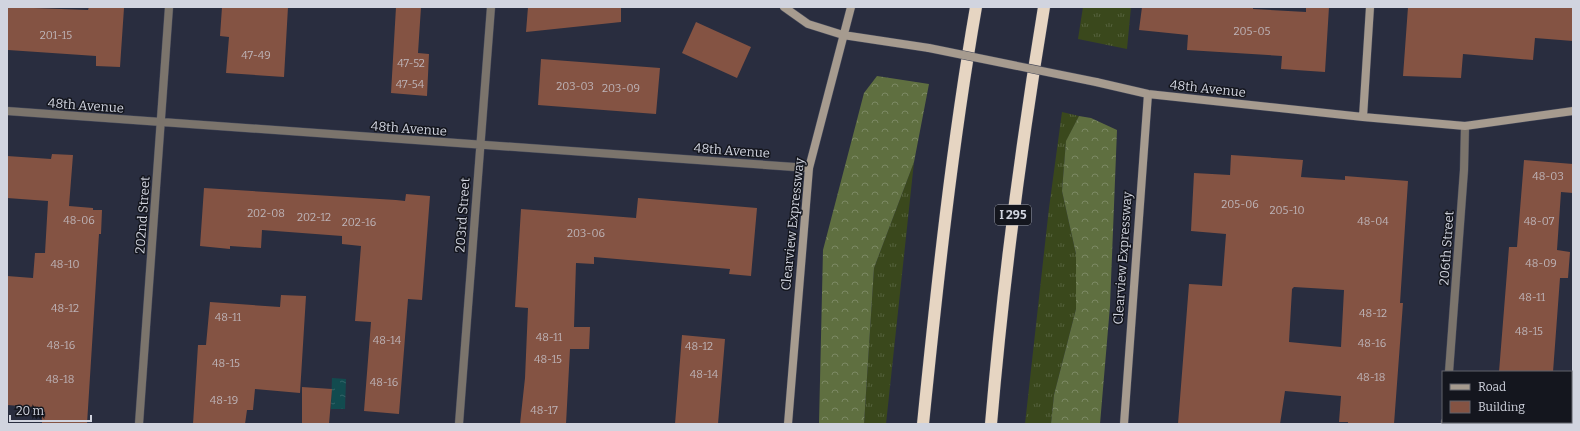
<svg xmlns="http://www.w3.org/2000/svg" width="1580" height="431" viewBox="0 0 1580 431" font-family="Bitter,serif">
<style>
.grass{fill:url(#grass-tufts)}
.forest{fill:url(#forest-crowns)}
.water{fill:url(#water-ripples)}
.building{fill:#845343;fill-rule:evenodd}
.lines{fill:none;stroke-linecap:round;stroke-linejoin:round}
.street-casing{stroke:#444859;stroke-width:9}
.secondary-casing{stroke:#444859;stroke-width:9}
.highway-casing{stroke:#444859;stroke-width:13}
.street{stroke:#7b746c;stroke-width:8}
.secondary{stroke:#a69b8f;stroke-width:8}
.highway{stroke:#e6d5c2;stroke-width:12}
.secondary-bridge-casing{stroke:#444859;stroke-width:9;stroke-linecap:butt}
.secondary-bridge{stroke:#a69b8f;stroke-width:8}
.labels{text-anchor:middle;stroke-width:3;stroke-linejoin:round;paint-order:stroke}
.number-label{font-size:11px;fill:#beb4b8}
.shield{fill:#14161e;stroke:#989ba5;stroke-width:1}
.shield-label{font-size:12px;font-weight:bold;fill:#d1d4df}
.street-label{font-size:13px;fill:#d1d4df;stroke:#14161e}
</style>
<defs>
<pattern id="grass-tufts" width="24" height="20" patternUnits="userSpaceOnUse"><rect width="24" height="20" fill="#3a481c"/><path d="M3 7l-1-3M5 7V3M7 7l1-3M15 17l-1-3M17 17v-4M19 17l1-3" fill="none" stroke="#55623d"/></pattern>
<pattern id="forest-crowns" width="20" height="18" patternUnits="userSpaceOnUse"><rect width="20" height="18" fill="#5f6f40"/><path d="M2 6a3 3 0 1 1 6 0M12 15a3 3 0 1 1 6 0" fill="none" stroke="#7c8964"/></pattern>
<pattern id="water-ripples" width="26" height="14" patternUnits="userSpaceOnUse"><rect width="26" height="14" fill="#124b4f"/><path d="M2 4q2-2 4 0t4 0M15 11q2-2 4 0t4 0" fill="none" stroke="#336468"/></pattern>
</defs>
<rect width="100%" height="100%" fill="#292d3f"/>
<path class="grass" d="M1083 7H1131L1127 49 1078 39Z
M1062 112 1079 116 1066 142 1062 191 1076 254V309L1054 395 1051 424H1025L1049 208Z
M914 162 886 424H864L874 268Z"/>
<path class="forest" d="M877 76 929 84 914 162 874 268 864 424H819L823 250 864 93Z
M1079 116 1091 118 1117 130 1110 306 1100 424H1051L1054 395 1076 309V254L1062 191 1066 141Z"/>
<path class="water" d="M332 378 346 379 345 409H331Z"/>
<path class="building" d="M7 7 88 10 89 7 124 8 120 67 96 66V56L8 50Z
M222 7H288L284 77 226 73 229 37 220 36Z
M396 7H421L418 53 429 54 427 96 391 93Z
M528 7H621V22L526 32Z
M1142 7H1253V9L1306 12V7H1329L1325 72 1281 69 1282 56 1187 50 1188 35 1139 30Z
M1408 7H1573V41L1535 38 1533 60 1463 54 1461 78 1403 76Z
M696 22 751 47 737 78 682 53Z
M541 59 660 68 656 114 538 105Z
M52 154 73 155 69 206 93 208V210H102L101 234H99L87 424H42V416L34 415V407L7 405V276L33 278 35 253H45L48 201 7 198V156L51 159Z
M1231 155 1303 160 1301 177 1345 180V176L1408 181 1400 303H1403L1394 424H1348V422H1339L1341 396 1285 391 1280 424H1178L1189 284 1222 286 1226 234 1191 231 1194 173 1230 175ZM1294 287 1344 290 1341 347 1289 342 1292 289Z
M1524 160 1573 164V193L1561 192 1557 250 1570 252 1568 278H1560L1553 372H1499L1509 247H1517Z
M204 188 396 200 405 201 406 194 430 196 422 300 408 299 399 414 364 411 371 322 355 321 361 246 342 244V236L262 230 261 248 230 246V249L200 246Z
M638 198 757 208 751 276 729 274 730 269 594 257V264L576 263 574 327H590L589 349H570L566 424H520L525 378 528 308 515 307 521 209 636 218Z
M281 295 306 296 300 393 255 389 253 410H247L245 424H193L198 345H206L210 302 280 307Z
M682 335 725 339 718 424H675Z
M302 387 332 389 329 424H302Z"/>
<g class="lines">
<defs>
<path id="street" d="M7 111 809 168
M1449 372 1464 170 1465 126
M139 424 169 7
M459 424 491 7
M1445 424V422"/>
<path id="secondary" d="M784 7 808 24 843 35 929 48
M1096 82 1148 94 1363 117 1465 126 1573 111
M1363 117 1370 7
M788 424 809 168 851 7
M1124 424 1148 94"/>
<path id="highway" d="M923 424C937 285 952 145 976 7
M991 424C1003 284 1021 146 1044 7"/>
</defs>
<use href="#street" class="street-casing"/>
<use href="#secondary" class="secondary-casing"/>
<use href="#highway" class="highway-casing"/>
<use href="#street" class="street"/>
<use href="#secondary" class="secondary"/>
<use href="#highway" class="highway"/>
<defs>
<path id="secondary-bridge" d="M929 48 1096 82"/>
</defs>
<use href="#secondary-bridge" class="secondary-bridge-casing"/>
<use href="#secondary-bridge" class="secondary-bridge"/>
</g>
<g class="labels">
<g class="number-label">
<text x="1252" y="35">205-05</text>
<text x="56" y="39">201-15</text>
<text x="256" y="59">47-49</text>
<text x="411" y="67">47-52</text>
<text x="410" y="88">47-54</text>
<text x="575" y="90">203-03</text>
<text x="621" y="92">203-09</text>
<text x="1548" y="180">48-03</text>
<text x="1240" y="208">205-06</text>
<text x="1287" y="214">205-10</text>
<text x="266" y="217">202-08</text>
<text x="314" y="221">202-12</text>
<text x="79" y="224">48-06</text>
<text x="1373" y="225">48-04</text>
<text x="1539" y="225">48-07</text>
<text x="359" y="226">202-16</text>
<text x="586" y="237">203-06</text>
<text x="1541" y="267">48-09</text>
<text x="65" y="268">48-10</text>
<text x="1532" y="301">48-11</text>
<text x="65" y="312">48-12</text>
<text x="1373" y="317">48-12</text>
<text x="228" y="321">48-11</text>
<text x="1529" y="335">48-15</text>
<text x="549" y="341">48-11</text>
<text x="387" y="344">48-14</text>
<text x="1372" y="347">48-16</text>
<text x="61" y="349">48-16</text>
<text x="699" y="350">48-12</text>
<text x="548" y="363">48-15</text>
<text x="226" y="367">48-15</text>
<text x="704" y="378">48-14</text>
<text x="1371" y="381">48-18</text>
<text x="60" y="383">48-18</text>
<text x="384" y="386">48-16</text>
<text x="224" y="404">48-19</text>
<text x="544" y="414">48-17</text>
</g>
<rect class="shield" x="995" y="205" width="36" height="20" rx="3"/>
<g class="shield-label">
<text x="1013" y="219">I 295</text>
</g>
<g class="street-label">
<text transform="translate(1208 88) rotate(6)" y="5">48th Avenue</text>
<text transform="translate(86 105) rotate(4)" y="5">48th Avenue</text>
<text transform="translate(409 128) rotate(4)" y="5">48th Avenue</text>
<text transform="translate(732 150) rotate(4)" y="5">48th Avenue</text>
<text transform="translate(142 215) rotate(-86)" y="5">202nd Street</text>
<text transform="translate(462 215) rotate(-86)" y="5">203rd Street</text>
<text transform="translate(792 224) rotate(-84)" y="5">Clearview Expressway</text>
<text transform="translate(1446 248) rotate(-86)" y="5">206th Street</text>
<text transform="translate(1122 258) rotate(-86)" y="5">Clearview Expressway</text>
</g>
</g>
<rect width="1580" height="431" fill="none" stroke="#d1d4df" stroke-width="16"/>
<rect x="1442" y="371" width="130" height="52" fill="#14161e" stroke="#60626b"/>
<rect x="1450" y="384" width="20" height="6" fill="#a69b8f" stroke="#60626b"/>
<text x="1478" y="391" font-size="12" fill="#d1d4df">Road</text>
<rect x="1450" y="401" width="20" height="12" fill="#845343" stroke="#60626b"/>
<text x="1478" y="411" font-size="12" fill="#d1d4df">Building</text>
<path d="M10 415v6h81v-6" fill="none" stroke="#d1d4df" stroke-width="2"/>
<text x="16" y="415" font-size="12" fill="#d1d4df" stroke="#14161e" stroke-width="3" paint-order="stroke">20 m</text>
</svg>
